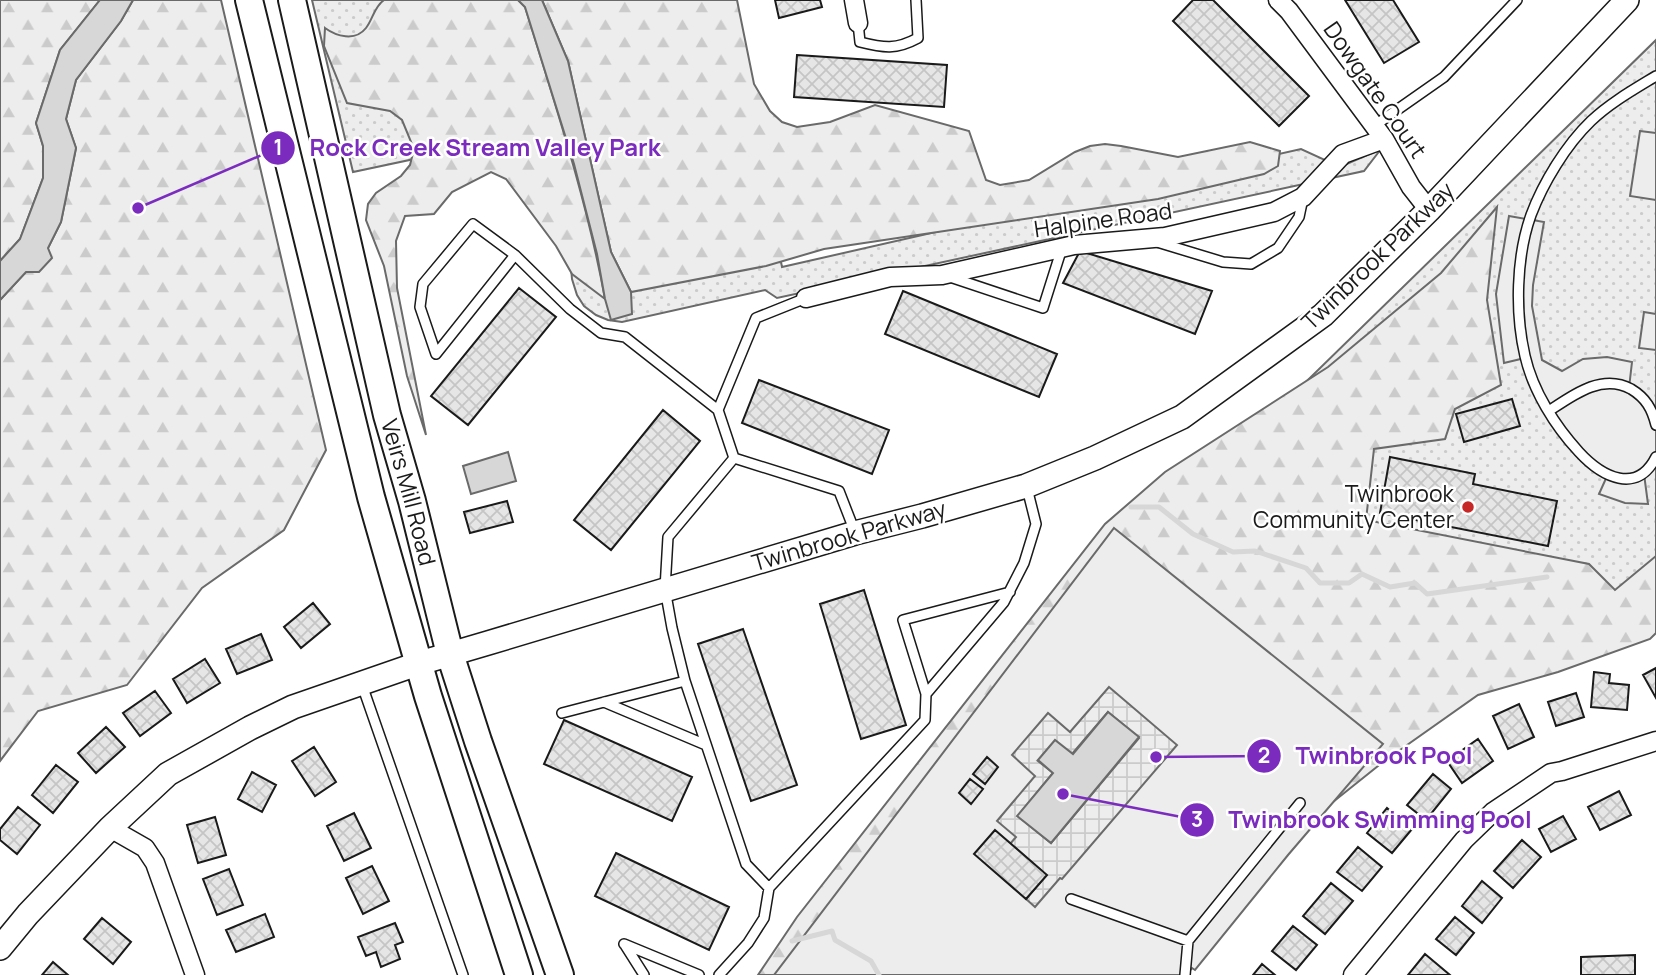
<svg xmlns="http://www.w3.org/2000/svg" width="1656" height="975" viewBox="0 0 1656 975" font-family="Manrope,sans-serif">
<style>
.grass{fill:url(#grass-dots);stroke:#6a6a6a;stroke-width:2}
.forest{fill:url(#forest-firs);stroke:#6a6a6a;stroke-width:2}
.pitch{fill:#ededed;stroke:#6a6a6a;stroke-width:2}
.plaza{fill:url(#plaza-grid);stroke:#6a6a6a;stroke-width:2;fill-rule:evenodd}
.water{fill:#d7d7d7;stroke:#6a6a6a;stroke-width:2}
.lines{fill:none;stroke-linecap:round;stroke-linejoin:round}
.stream{stroke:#d7d7d7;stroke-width:5}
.building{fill:url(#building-cross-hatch);stroke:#1a1a1a;stroke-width:2}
.lane-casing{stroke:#1a1a1a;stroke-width:12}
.street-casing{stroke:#1a1a1a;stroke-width:21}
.secondary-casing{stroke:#1a1a1a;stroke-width:26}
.primary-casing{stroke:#1a1a1a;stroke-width:30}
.lane{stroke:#fff;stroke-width:9}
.street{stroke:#fff;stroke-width:18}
.secondary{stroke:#fff;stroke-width:23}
.primary{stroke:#fff;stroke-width:26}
.poi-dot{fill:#c62828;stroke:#fff;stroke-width:2.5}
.labels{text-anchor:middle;stroke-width:5;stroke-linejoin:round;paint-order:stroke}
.street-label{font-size:23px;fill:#1a1a1a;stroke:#fff}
.poi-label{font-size:23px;fill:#1a1a1a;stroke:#fff;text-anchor:end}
.leader{fill:none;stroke:#7b2cbf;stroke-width:2.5}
.callout-dot{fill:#7b2cbf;stroke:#fff;stroke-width:2.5}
.mark-label{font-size:21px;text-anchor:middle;font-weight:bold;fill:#fff}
.callout-label{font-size:24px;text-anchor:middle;font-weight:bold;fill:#7b2cbf;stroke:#fff;stroke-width:5;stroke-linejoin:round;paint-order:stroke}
</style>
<defs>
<pattern id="grass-dots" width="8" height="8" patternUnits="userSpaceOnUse" patternTransform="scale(1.75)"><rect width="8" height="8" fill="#ededed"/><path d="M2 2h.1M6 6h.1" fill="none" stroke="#cbcbcb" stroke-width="1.8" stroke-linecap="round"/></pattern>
<pattern id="forest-firs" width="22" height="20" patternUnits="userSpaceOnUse" patternTransform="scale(1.75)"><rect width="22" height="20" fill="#ededed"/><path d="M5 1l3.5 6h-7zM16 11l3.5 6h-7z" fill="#cbcbcb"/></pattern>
<pattern id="plaza-grid" width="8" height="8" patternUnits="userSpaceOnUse" patternTransform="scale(1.75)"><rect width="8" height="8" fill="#ededed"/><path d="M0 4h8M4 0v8" fill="none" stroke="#cbcbcb"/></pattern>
<pattern id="building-cross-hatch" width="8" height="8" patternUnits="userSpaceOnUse" patternTransform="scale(1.75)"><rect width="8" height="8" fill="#e6e6e6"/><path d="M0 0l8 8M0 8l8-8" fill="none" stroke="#c5c5c5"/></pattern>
</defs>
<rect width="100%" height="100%" fill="#fff"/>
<path class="grass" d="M312 0H729L782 267 1301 149 1340 167 1381 149 1364 171 777 298 765 290 622 322 608 320 596 315 584 306 577 295 572 279 565 196 527 135 353 172Z
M1656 40V587L1383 744 1273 414Z"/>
<path class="forest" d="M0 0H100L60 50 36 123 43 146V178L20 239 0 261Z
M133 0H221L326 450 284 530 202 588 127 685 38 711 0 761V300L48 248 61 222 76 148 66 119 76 80 121 21Z
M384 0H518L525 7C555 104 587 200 605 299L572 274 556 246 506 179 491 172 452 192 434 214 405 216 396 241 397 288 426 435 407 376 384 266 366 220 368 204 376 193 401 176 410 165 414 149 402 120 390 111 347 103 324 46 325 28C336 36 355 42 366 28 373 19 374 7 384 0Z
M542 0H737L754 84 770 111 782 122 797 127 830 122 875 105 969 131 986 180 1000 185 1029 180 1075 152 1090 146 1105 144 1121 146 1178 157 1250 142 1280 151 1278 166 1264 174 1158 199 824 249 766 266 631 292 611 252 568 61Z
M1497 207 1487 300 1501 385 1455 409 1445 439 1374 449 1366 520 1589 564 1615 590 1656 556V633L1650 639 1558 672 1478 695 1383 762 1328 806 1030 975H758L797 917 1105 524 1165 472 1328 367 1441 273Z"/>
<path class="pitch" d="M1640 131 1656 133V200L1630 196Z
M1509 216 1544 222 1533 285 1532 306 1542 360 1562 371 1583 359 1607 357 1632 362 1629 388 1639 394 1656 424V457L1644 474 1648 504 1625 503 1599 494 1608 474 1558 428 1525 358 1504 363 1496 294Z
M1644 312 1656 314V350L1639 348Z
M1114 528 1383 744 1288 855 1195 970 1192 968 1186 975H774Z"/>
<path class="plaza" d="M1109 687 1177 745 1062 879 1060 878 1035 907 1026 899 1046 875 1010 844 1016 837 997 821 1035 776 1012 755 1048 713 1070 732ZM1108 712 1139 738 1051 843 1018 816 1053 773 1038 761 1072 754Z"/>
<path class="water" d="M100 0H133L121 21 76 80 66 119 76 148 61 222 48 248 52 258 39 272H26L0 300V261L20 239 43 178V146L36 123 60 50Z
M518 0H542L568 61 611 252 631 292 632 314 611 320 605 299 597 254 574 164 525 7Z
M508 452 516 481 471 494 463 466Z
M1108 712 1139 737 1051 843 1017 816 1053 773 1038 760 1055 740 1073 754Z"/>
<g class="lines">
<path class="stream" d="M1131 507H1159L1193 534 1233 552 1255 551 1306 568 1320 583H1349L1362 574 1390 587 1415 583 1427 594 1547 577
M792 941 832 931 835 940 871 961 879 975"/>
</g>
<path class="building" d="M775 0H820L822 7 779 18Z
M1193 0H1213L1309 96 1279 126 1173 21Z
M1345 0H1393L1419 42 1384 63Z
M797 55 947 65 944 107 794 97Z
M1080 251 1212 291 1195 334 1063 283Z
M519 288 556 317 468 425 431 396Z
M903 291 1057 354 1039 397 885 334Z
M759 380 889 430 872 474 742 423Z
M1512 399 1520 426 1464 442 1456 414Z
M663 410 700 441 611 550 574 520Z
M1390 457 1475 474 1473 484 1557 501 1548 546 1380 513Z
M507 501 513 522 470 533 464 512Z
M864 590 906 725 861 739 820 604Z
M313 603 330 624 301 648 284 627Z
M743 629 797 785 751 801 698 644Z
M261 634 272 660 237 674 226 649Z
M205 659 220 683 187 703 173 679Z
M1656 668V698L1643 675Z
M1594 672 1610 674 1609 683 1629 685 1627 710 1591 707Z
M155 691 171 713 140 736 123 713Z
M1576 693 1584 717 1556 726 1548 702Z
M1519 704 1534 737 1508 749 1493 716Z
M564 720 692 777 672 821 544 764Z
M106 727 125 747 96 773 78 753Z
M1478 739 1493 761 1462 783 1447 761Z
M314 747 336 782 315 796 292 761Z
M987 757 998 767 985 784 973 774Z
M56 765 78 782 53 813 32 795Z
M252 772 276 785 262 812 238 799Z
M1433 774 1451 789 1426 820 1407 805Z
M970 779 983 789 971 804 959 793Z
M1619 791 1631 815 1600 830 1588 807Z
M18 807 40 825 17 854 0 840V829Z
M1387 808 1412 829 1392 853 1367 833Z
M354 813 371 848 344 861 327 826Z
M1563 816 1576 839 1551 852 1539 829Z
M215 817 226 855 198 863 187 825Z
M995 830 1047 875 1026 899 974 854Z
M1522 840 1541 857 1513 888 1494 871Z
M1358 847 1382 867 1362 891 1337 872Z
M616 853 729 907 709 950 595 896Z
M372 866 389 901 363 914 346 878Z
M229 869 243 905 217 915 203 879Z
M1482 881 1502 898 1482 923 1462 906Z
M1331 883 1353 901 1325 934 1303 916Z
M265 914 274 937 236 952 226 930Z
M1455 917 1474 933 1456 955 1436 939Z
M102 918 131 942 113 964 84 939Z
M395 923 403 942 395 945 400 959 381 967 376 952 366 956 358 937Z
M1293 926 1317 945 1296 970 1272 951Z
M1425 954 1450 975H1408Z
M1635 955V975H1581V957Z
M53 962 68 975H42Z
M1262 964 1275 975H1253Z"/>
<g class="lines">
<defs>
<path id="lane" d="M858 23 860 42C884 48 896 50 918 38L916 0
M1656 76C1633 90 1610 103 1591 121 1566 145 1543 183 1531 215 1516 257 1515 313 1525 356 1533 391 1555 426 1579 452 1602 477 1637 495 1656 457
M1374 126 1444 77 1517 0
M1157 242 1223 262 1251 264 1278 248 1299 217 1303 198
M515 255 473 224 423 284 420 307 436 354 515 255 570 309 601 333 625 337 718 410 734 458
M947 276 1043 308 1062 248
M718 410 756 318 806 298
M1549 411C1573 395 1602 373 1631 389 1646 398 1652 409 1656 425
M1010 592 903 620 926 694 1004 602 1024 563 1036 524 1027 488
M685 681 672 628 665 589 668 537 734 458 839 491 855 532
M362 685 463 975
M604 702 706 745
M562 713 685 681 746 864 769 888 925 720 926 694
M1071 899 1188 941
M624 944 699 975
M625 945 644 975
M719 975 748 943 764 918 769 888
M1185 975 1188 941 1300 803"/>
<path id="street" d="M854 0 858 23
M1278 0 1289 11 1384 139 1411 187 1429 210
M806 298 890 277 942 275 1074 245 1165 237 1274 212 1303 197 1343 154 1384 139
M110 828 145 848 155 863 195 975
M1353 975 1464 840 1493 812 1551 773 1562 771 1656 741"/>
<path id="secondary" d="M0 948 28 914 110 828 168 774 250 728 293 707 420 663 488 643 855 533 922 516 1026 486 1095 458 1182 417 1323 315 1429 210 1627 0"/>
<g id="primary">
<path d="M249 0 371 497 428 696 519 975"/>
<path id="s1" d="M292 0 387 415 412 501 450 654 478 741 560 975"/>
</g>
</defs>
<use href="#lane" class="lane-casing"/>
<use href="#street" class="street-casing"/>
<use href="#secondary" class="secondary-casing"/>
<use href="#primary" class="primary-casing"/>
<use href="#lane" class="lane"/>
<use href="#street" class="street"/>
<use href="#secondary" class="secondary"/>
<use href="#primary" class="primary"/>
</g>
<circle class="poi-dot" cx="1468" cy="507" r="7"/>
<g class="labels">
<g class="street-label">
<text transform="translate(1375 90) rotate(55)" y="8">Dowgate Court</text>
<text transform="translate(1103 220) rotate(-8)" y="8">Halpine Road</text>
<text transform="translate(1378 256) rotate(-44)" y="8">Twinbrook Parkway</text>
<text dy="8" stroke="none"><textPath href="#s1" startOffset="506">Veirs Mill Road</textPath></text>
<text transform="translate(849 536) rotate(-16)" y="8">Twinbrook Parkway</text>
</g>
<g class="poi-label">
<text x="1454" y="502">Twinbrook<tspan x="1454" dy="26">Community Center</tspan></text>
</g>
</g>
<path class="leader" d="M138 208L278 148M1156 757L1264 756M1063 794L1197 820"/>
<g class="callout-dot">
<circle cx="138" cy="208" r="7"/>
<circle cx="1156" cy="757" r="7"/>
<circle cx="1063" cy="794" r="7"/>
<circle cx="278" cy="148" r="18"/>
<circle cx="1264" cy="756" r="18"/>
<circle cx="1197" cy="820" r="18"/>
</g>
<g class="mark-label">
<text x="278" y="155">1</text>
<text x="1264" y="763">2</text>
<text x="1197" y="827">3</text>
</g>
<g class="callout-label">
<text x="485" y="156">Rock Creek Stream Valley Park</text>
<text x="1384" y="764">Twinbrook Pool</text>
<text x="1380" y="828">Twinbrook Swimming Pool</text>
</g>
</svg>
